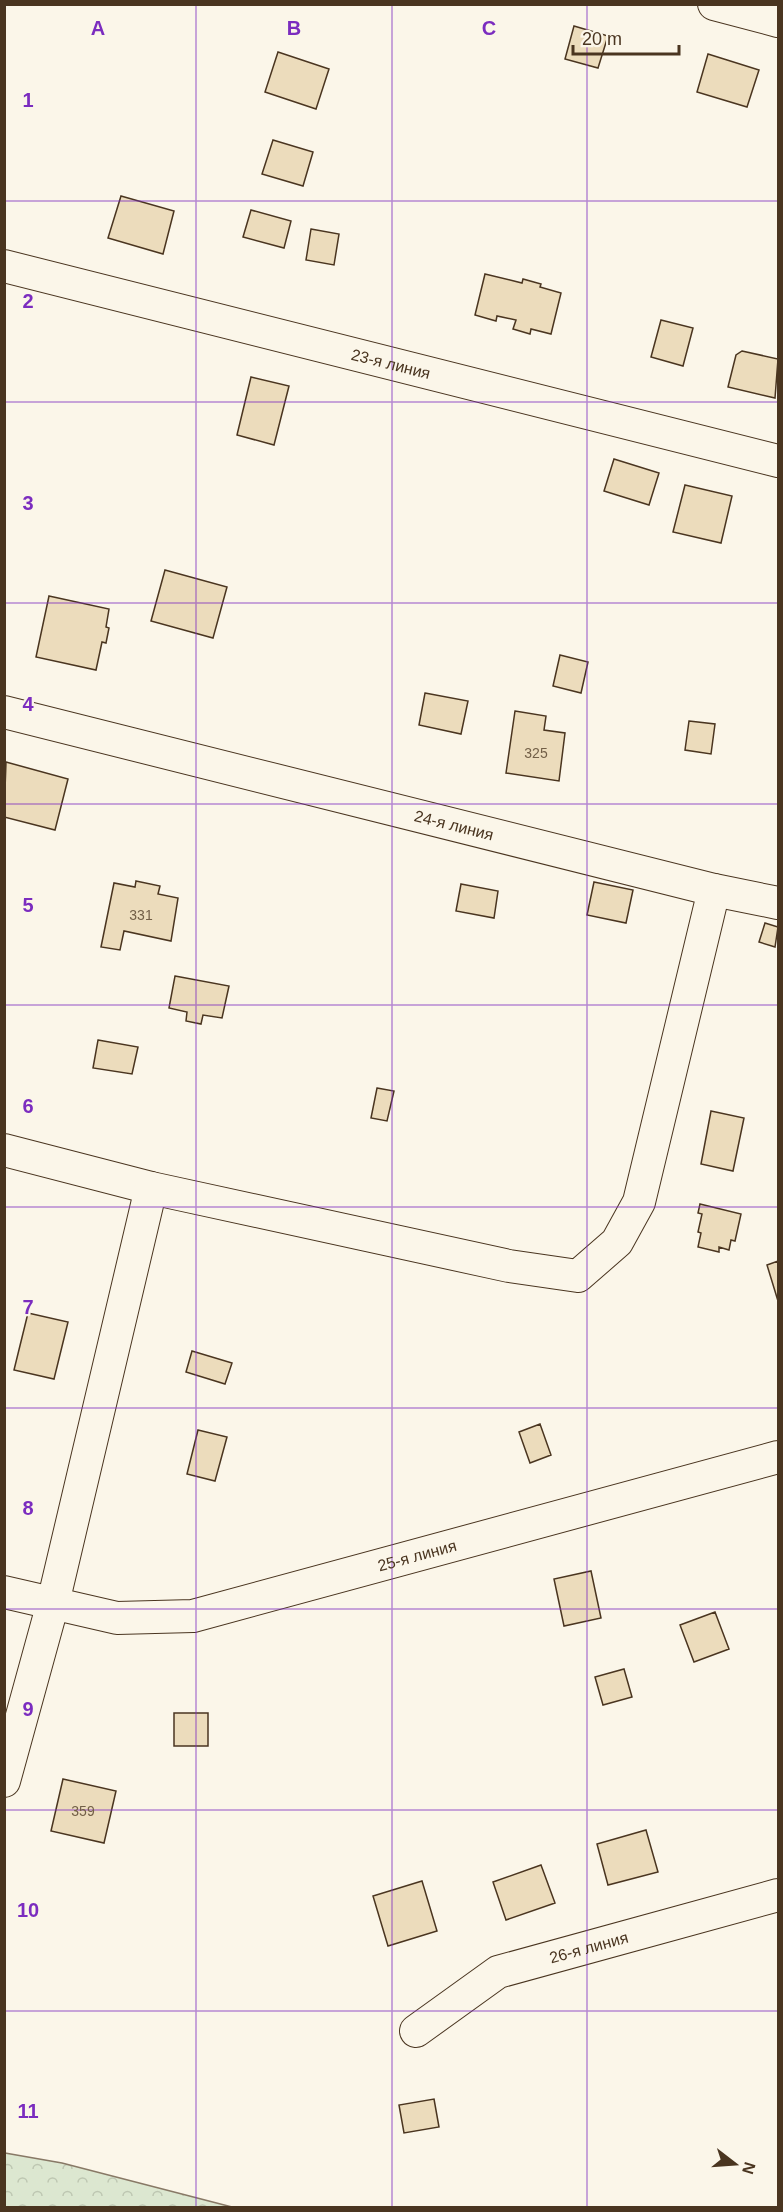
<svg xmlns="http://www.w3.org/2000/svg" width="783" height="2212" viewBox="0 0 783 2212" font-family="Arial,sans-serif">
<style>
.forest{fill:url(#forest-crowns);stroke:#887966;stroke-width:1.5}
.building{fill:#ecdcbc;stroke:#4a3520;stroke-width:1.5}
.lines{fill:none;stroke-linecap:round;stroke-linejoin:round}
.minor-casing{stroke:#4a3520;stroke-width:34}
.minor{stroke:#fbf6e9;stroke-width:32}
.grid{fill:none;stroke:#7b2cbf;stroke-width:1.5;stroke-opacity:0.55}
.labels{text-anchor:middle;stroke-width:4.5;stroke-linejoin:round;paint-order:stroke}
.number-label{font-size:14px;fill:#725f47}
.street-label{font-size:16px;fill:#4a3520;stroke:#fbf6e9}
.grid-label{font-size:20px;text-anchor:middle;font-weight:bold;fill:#7b2cbf;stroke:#fbf6e9;stroke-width:4.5;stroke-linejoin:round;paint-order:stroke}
</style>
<defs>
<pattern id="forest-crowns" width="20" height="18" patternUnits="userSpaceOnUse" patternTransform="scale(1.5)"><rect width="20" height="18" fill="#dce7d0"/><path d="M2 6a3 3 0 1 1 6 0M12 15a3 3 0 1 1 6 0" fill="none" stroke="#bec7b2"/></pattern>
</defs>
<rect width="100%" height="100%" fill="#fbf6e9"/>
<path class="forest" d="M5 2153 62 2163 232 2207H5Z"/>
<path class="building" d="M574 26 608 36 598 68 565 59Z
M278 52 329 69 316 109 265 92Z
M708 54 759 70 747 107 697 92Z
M273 140 313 152 303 186 262 174Z
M121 196 174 211 163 254 108 238Z
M251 210 291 221 284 248 243 237Z
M311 229 339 234 334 265 306 260Z
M485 274 522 283 523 279 541 284 540 287 561 293 551 334 531 329 530 334 513 329 516 320 497 316 496 321 475 315Z
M661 320 693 328 683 366 651 357Z
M742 351 778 359 775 398 728 387 736 355Z
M251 377 289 386 274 445 237 435Z
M614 459 659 473 649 505 604 491Z
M685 485 732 496 721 543 673 532Z
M165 570 227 587 213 638 151 621Z
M49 596 109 609 106 627 109 628 106 643 102 642 96 670 36 657Z
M560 655 588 662 581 693 553 686Z
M425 693 468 701 461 734 419 725Z
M515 711 546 716 544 730 565 733 559 781 506 773Z
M689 721 715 724 711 754 685 750Z
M6 762 68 779 55 830 4 817Z
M136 881 160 886 158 894 178 898 171 941 124 931 120 950 101 947 114 883 135 887Z
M594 882 633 890 626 923 587 915Z
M461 884 498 891 494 918 456 911Z
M765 923 778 927 775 947 759 942Z
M175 976 229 986 222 1018 203 1015 201 1024 186 1021 187 1012 169 1008Z
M98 1040 138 1047 132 1074 93 1068Z
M377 1088 394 1091 387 1121 371 1118Z
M711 1111 744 1118 733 1171 701 1164Z
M700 1204 741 1214 735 1241 731 1240 729 1250 719 1247V1252L698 1247 701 1233 698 1232 702 1214 698 1213Z
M778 1261V1301L767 1265Z
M28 1313 68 1322 54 1379 14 1370Z
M192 1351 232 1363 225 1384 186 1372Z
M540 1424 551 1455 530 1463 519 1432Z
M198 1430 227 1437 215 1481 187 1474Z
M591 1571 601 1618 564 1626 554 1579Z
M715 1612 729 1649 694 1662 680 1625Z
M624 1669 632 1697 603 1705 595 1677Z
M174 1713H208V1746H174Z
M63 1779 116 1791 104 1843 51 1831Z
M646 1830 658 1872 608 1885 597 1844Z
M541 1865 555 1903 506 1920 493 1882Z
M422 1881 437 1931 388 1946 373 1896Z
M434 2099 439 2127 404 2133 399 2105Z"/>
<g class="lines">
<defs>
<g id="minor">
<path d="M714 4 778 21"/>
<path id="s1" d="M4 266 778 461"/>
<path id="s2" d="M4 712 714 890 778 903"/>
<path d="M4 1150 151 1188 509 1266 578 1276 617 1242 639 1202 714 890"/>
<path id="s3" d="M4 1592 117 1618 193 1616 778 1457"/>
<path d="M4 1781 53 1603 151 1188"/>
<path id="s4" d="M416 2031 498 1972 778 1895"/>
</g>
</defs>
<use href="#minor" class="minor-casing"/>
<use href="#minor" class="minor"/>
</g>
<path class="grid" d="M196 4V2208M392 4V2208M587 4V2208M4 201H778M4 402H778M4 603H778M4 804H778M4 1005H778M4 1207H778M4 1408H778M4 1609H778M4 1810H778M4 2011H778"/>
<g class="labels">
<g class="number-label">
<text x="536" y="758">325</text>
<text x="141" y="920">331</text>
<text x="83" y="1816">359</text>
</g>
<g class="street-label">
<text dy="6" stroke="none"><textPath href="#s1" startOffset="399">23-я линия</textPath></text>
<text dy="6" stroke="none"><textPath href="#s2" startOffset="464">24-я линия</textPath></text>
<text dy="6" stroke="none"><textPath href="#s3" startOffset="424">25-я линия</textPath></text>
<text dy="6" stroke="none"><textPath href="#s4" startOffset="195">26-я линия</textPath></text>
</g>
</g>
<g class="grid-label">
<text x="98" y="35">A</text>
<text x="294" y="35">B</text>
<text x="489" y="35">C</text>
<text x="28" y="107">1</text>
<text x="28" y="308">2</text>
<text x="28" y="510">3</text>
<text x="28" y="711">4</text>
<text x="28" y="912">5</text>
<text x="28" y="1113">6</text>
<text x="28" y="1314">7</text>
<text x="28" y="1515">8</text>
<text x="28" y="1716">9</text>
<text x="28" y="1917">10</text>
<text x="28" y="2118">11</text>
</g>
<rect width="783" height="2212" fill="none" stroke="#4a3520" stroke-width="12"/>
<g transform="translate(735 2164) rotate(107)" stroke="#fbf6e9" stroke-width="4.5" paint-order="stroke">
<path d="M0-4.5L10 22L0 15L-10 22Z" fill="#4a3520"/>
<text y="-9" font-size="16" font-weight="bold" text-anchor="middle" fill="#4a3520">N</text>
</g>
<path d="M573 45v9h106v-9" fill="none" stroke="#4a3520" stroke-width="3"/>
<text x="582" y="45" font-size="18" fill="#4a3520" stroke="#fbf6e9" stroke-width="4.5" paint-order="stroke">20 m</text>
</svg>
